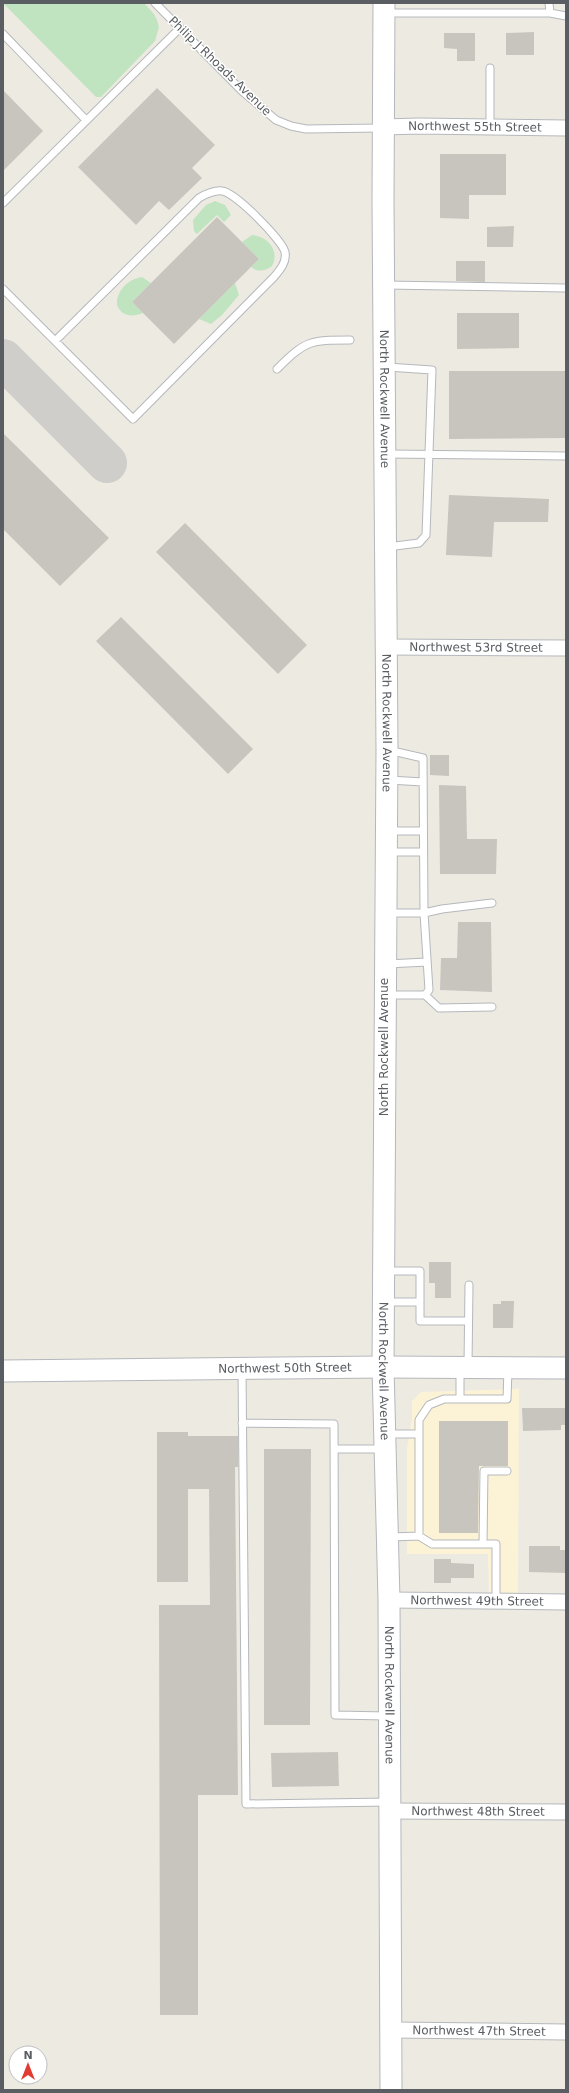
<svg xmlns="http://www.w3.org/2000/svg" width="569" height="2093" viewBox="0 0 569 2093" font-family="'DejaVu Sans',sans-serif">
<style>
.commercial{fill:#fcf3d7}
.green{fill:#c0e4bf}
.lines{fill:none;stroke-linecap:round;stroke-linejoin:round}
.taxiway{stroke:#cfceca;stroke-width:40}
.building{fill:#c8c5bf}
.lane-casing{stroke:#b5b8bc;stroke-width:9}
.street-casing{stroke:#b5b8bc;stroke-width:17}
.secondary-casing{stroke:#b4b7bc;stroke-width:23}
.lane{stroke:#fff;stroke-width:7}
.street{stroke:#fff;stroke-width:15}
.secondary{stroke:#fff;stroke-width:21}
.labels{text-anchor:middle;stroke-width:3;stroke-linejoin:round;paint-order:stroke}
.street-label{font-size:12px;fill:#5a5e62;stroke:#fff}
</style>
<rect width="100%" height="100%" fill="#edeae2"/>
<path class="commercial" d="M519 1389 518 1594 489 1593 488 1554H407V1449L412 1419V1401L421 1392Z"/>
<path class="green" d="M3 3H144L154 14 157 20 159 27 155 41 101 97H96Z
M215 201 225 205 231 215 224 222 217 215 197 234 194 231 193 220 206 205Z
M252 235C268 236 280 251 272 266 265 271 258 273 251 267L259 259 242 242Z
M142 277 151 283 132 302 143 313C132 317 122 317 117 305 116 291 128 279 142 277Z
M235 283 239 295 222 315 211 324 199 319Z"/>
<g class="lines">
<path class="taxiway" d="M3 359 107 463"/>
</g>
<path class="building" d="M534 32V55H506V33Z
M444 33H475V61H457V49L444 48Z
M157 88 215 145 192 168 202 178 169 210 159 201 136 225 78 167Z
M3 90 43 131 3 171Z
M440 154H506V195H469V219L440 218Z
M217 217 259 259 174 344 132 302Z
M514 226 513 247H487V227Z
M456 261H485V282L456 281Z
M457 313H519V348L457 349Z
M449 371H566V438L449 439Z
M3 433 109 538 60 586 3 529Z
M449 495 549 499 548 522H494L492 557 446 555Z
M185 523 307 645 278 674 156 552Z
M121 617 253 749 228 774 96 641Z
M430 755H449V776L430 775Z
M439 785 466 786 467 839H497L496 874H440Z
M458 922H491L492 992 440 990 441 958H457Z
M429 1262H451V1298H435V1283H429Z
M501 1301H514L513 1328H493V1304H501Z
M522 1408H566V1425H561V1430L523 1431Z
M439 1421H508V1466H479L478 1533H439Z
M157 1432H188V1436H238V1467H235L238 1795H198V2015H160L159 1605H210L209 1489H188V1582H157Z
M264 1449H311L310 1725H264Z
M529 1546H560V1550H566V1573L529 1572Z
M434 1559H451V1563L474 1564V1578H451V1583H434Z
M338 1752 339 1786 272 1787 271 1753Z"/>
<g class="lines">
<defs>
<path id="lane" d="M155 3 242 91 276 120 291 126 306 129 381 128
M386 13H550L549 3
M550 13 566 16
M3 34 86 120
M490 68V127
M3 203 180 28
M386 285 566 288
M3 289 133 419 274 277C280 270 287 262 285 252 282 240 235 192 222 191 214 190 206 194 199 198L55 341
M387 367 432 370 426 535 419 543 387 547
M277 369C306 340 310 340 350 340
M387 454 566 456
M389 780 423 782
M388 831H423
M388 852H423
M388 913H424L442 909 492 903
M387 964 427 962
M387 995H425L429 990 424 913 423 758 388 750
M425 995 439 1008 492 1007
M384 1302H420V1271H385
M420 1302V1321H468
M468 1365 469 1285
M242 1369 246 1804 389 1802
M460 1370V1399
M242 1423 334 1424 335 1715 387 1716
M386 1434H419
M334 1449H383
M419 1536V1420L429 1405 444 1399H507L508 1369
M390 1537 419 1536 432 1544H496V1601
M483 1544 484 1471H507"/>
<g id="street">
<path id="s1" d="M383 127 419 126 566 128"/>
<path id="s2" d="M386 647 566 648"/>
<path id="s3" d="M389 1600 566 1602"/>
<path id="s4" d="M391 1811 566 1812"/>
<path id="s5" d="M391 2030 566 2032"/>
</g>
<g id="secondary">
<path id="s6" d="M384 3 383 202 387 750 383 1367 389 1600 391 2090"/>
<path id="s7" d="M3 1371 383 1367 566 1368"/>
</g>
</defs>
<use href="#lane" class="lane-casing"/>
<use href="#street" class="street-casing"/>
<use href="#secondary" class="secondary-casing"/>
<use href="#lane" class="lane"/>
<use href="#street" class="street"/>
<use href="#secondary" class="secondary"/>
</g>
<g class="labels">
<g class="street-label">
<text transform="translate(220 66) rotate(44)" y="4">Philip J Rhoads Avenue</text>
<text dy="4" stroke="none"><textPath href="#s1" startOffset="92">Northwest 55th Street</textPath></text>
<text dy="4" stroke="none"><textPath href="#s6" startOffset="396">North Rockwell Avenue</textPath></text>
<text dy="4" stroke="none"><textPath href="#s2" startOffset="90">Northwest 53rd Street</textPath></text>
<text dy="4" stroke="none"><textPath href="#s6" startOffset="720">North Rockwell Avenue</textPath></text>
<text transform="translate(384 1047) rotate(-90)" y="4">North Rockwell Avenue</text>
<text dy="4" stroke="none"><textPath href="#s7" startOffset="282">Northwest 50th Street</textPath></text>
<text dy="4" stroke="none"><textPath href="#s6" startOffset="1368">North Rockwell Avenue</textPath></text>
<text dy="4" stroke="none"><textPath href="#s3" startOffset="88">Northwest 49th Street</textPath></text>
<text dy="4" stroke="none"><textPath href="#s6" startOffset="1692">North Rockwell Avenue</textPath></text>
<text dy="4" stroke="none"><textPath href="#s4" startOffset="87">Northwest 48th Street</textPath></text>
<text dy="4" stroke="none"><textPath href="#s5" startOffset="88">Northwest 47th Street</textPath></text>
</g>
</g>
<rect width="569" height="2093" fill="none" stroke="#5a5e62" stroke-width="8"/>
<g transform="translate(28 2065)"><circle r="19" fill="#ffffff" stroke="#bdbfc0"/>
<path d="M0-3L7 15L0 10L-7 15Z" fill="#e23b32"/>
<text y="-6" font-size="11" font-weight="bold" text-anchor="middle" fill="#5a5e62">N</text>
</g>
</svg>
